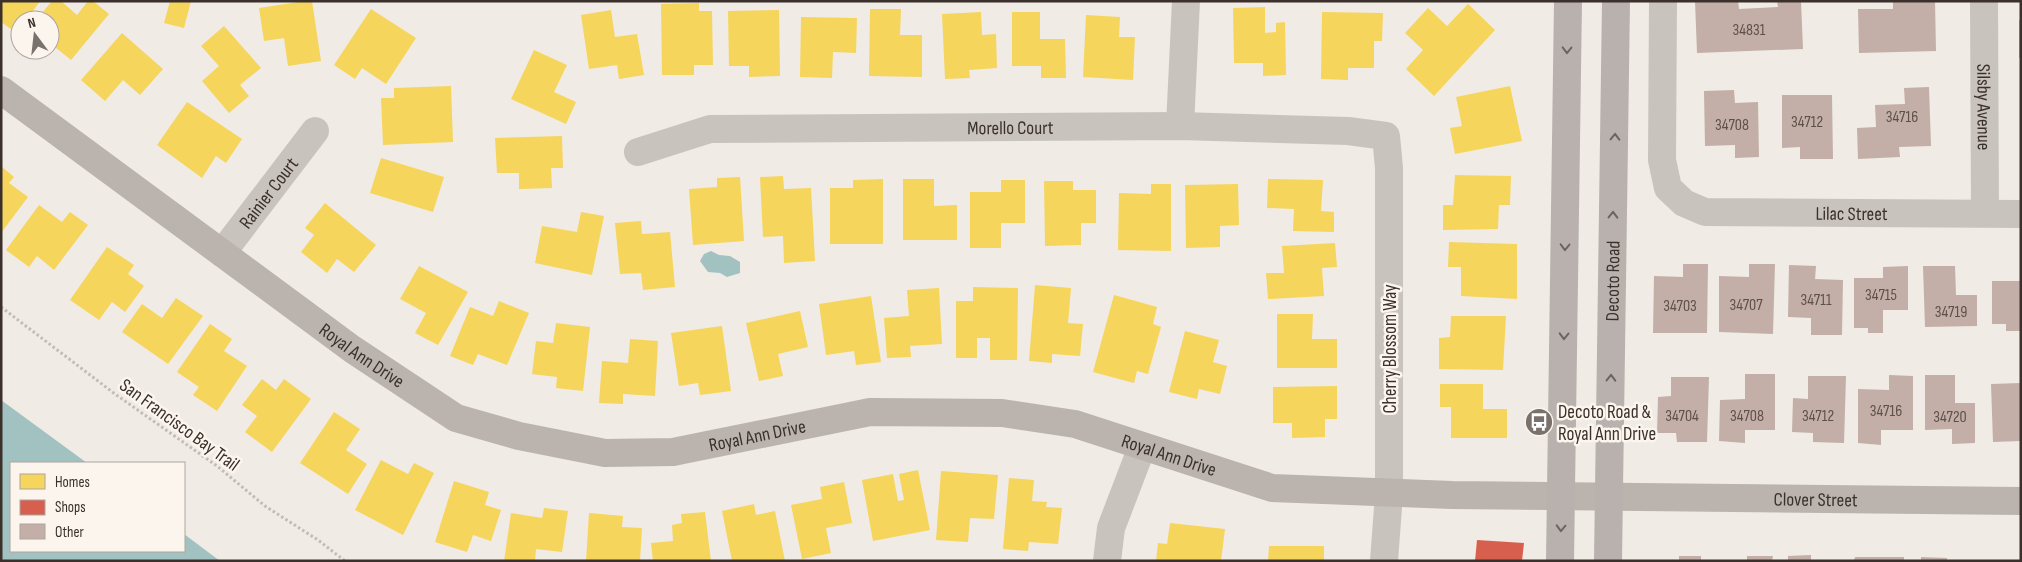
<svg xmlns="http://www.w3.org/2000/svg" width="2022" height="562" viewBox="0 0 2022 562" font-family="'Sofia Sans Condensed',sans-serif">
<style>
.water{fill:#a1c2c1}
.homes{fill:#f6d55c}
.shops{fill:#d6604d}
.building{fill:#c3afa7}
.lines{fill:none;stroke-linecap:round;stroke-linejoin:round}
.path{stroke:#c2bbb6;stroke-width:3;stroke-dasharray:2.5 2.5;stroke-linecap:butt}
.street{stroke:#c9c3be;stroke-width:28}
.secondary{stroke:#bab3ae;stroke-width:28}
.primary{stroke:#b8b1ad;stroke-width:28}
.oneway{stroke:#6d645f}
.labels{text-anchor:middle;stroke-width:5;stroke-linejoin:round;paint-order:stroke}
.number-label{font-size:16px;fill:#5d504a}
.street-label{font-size:19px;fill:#3b302b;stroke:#fbf5ee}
.poi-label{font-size:19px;fill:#3b302b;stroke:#fbf5ee;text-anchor:start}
</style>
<rect width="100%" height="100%" fill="#f0ebe5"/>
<path class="water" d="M711 251 719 255 730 256 740 262V273L727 277 720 273 708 272 700 261 704 254Z
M1 400 87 463H11V551H184V534L220 561H1Z"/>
<path class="homes" d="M1 1H40L27 20H20V30L18 34 1 22Z
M52 1H61L77 15 88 1H93L109 14 71 60 50 43V20H36Z
M170 1H191L184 28 164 23Z
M305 1H312L321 61 288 66 284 38 264 41 259 8Z
M699 3V11H712L713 65H694V75H662L661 4Z
M1468 4 1495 30 1434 96 1406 69 1423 50 1405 33 1428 8 1447 26Z
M1265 7V33L1276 32V23L1285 22 1286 75 1263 76V63H1234L1233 8Z
M371 9 416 38 386 84 362 68 355 79 334 65Z
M870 9H901L900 35H922V77L869 76Z
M611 10 615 37 637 34 644 75 619 79 617 65 589 69 581 15Z
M779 10 780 76 749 77V66H729L728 11Z
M981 12 982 35 996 34 997 68 969 70 970 78 945 79 942 14Z
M1012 12H1040V39H1065L1066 78H1041V66H1012Z
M1322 12 1383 13 1382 41H1374V68H1348V80L1321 79Z
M1086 15 1120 17 1119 37H1135L1133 80 1083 77Z
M801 17 857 18 856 53 833 52 832 78 800 77Z
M224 26 261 68 240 85 249 96 229 113 202 81 219 66 201 46Z
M122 33 163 69 140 95 123 80 105 101 81 80Z
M534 50 567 65 554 92 576 102 566 124 511 99Z
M451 86 453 142 383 145 381 98H394V88Z
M1510 86 1522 141 1455 154 1450 128 1462 126 1456 97Z
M187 102 242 139 226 163 216 156 202 178 157 145Z
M562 136 563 168H551L552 188 519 189V173H497L495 138Z
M381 158 444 177 433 212 370 193Z
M1 166 14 177 9 183 28 197 1 233Z
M1455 175 1511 176 1510 205H1499L1498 229 1443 230V205H1453Z
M783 176 784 189 811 188 815 261 784 263 783 236 763 237 760 177Z
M740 177 744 241 693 245 689 189 717 187V178Z
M883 179V244H830V188H853V180Z
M903 179H934V206L957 205V240H903Z
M1268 179 1323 180 1321 211 1334 212V232L1293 231 1294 209 1267 208Z
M1001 180H1025V223H1001V248H970V192H1001Z
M1044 181H1073V190H1096V223H1081V245L1045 246Z
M1151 184H1171V251L1118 250 1119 193 1151 194Z
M1238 184 1239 225 1220 226V247L1186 248 1185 185Z
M325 203 376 245 354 272 337 259 327 273 301 252 314 235 305 228Z
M39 205 62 222 70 212 88 225 54 270 37 256 29 267 6 250Z
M581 212 604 216 592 275 535 263 542 226 577 232Z
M641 221 642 234 670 232 675 287 643 290 641 273 620 274 615 223Z
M1449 242 1517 244V299L1461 296V267H1448Z
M1335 243 1337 267 1322 268 1324 296 1268 299 1266 273H1284L1282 246Z
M107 247 134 265 128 274 144 286 125 312 112 302 99 320 70 300Z
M419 266 468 292 438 345 415 333 426 313 400 299Z
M1035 285 1071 288 1068 323 1083 324 1080 356 1052 354V363L1029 361Z
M973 287 1018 288 1017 360H990V338H977V358H956V301H973Z
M939 288 942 344 910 346 911 357 887 358 884 318 909 316 907 290Z
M1114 295 1157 307 1153 324 1161 327 1148 374 1137 371 1134 383 1093 372Z
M871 296 881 362 856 365 854 351 826 355 819 304Z
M176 298 203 316 168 364 122 332 142 304 162 318Z
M499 301 529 313 507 365 478 354 473 365 450 356 470 307 493 316Z
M800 311 808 347 778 354 783 376 759 381 746 323Z
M1277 314H1313L1312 339H1337V368H1277Z
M1451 316H1506L1503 370 1439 369V338L1450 337Z
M556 323 590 327 583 391 556 388 557 377 532 374 536 341 553 343Z
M210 324 232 339 224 351 247 366 217 411 193 395 199 387 177 372Z
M722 326 731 391 700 395 698 383 679 386 671 333Z
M1185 331 1219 340 1213 362 1227 366 1220 394 1199 389 1197 399 1169 392Z
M630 339 658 341 655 396 623 394V404L599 403 602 361 628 363Z
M262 379 276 390 284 379 311 399 272 452 245 432 257 416 242 405Z
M1440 384H1483V409H1507V438H1451V407H1440Z
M1337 386V419H1325V437L1292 438V423H1273V387Z
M334 412 360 429 346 450 367 464 348 494 300 463Z
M381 460 408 474 414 463 434 473 403 535 355 510Z
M918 470 930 530 873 541 862 480 893 474 898 501 904 500 899 474Z
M941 471 998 475 994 519 970 518 968 542 936 540Z
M1009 478 1034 480 1032 501 1047 502 1046 507 1062 508 1058 544 1029 542 1028 551 1003 549Z
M454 481 489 492 485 505 501 510 491 541 473 535 467 552 435 542Z
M844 482 852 523 826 528 831 553 802 559 791 505 822 499 820 487Z
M754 504 756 515 775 511 785 561H732L722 511Z
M544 508 568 511 562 552 536 549 535 561H504L511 513 542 518Z
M705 512 711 561H653L651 543 673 541 672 525 682 523 681 514Z
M589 513 623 516 622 527 642 528 640 561H586Z
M1170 523 1225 529 1221 561H1156L1158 543 1167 544Z
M1269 546H1324V561H1268Z"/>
<path class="shops" d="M1477 540 1524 543 1522 561H1475Z"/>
<path class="building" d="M1695 1H1738L1739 9 1778 7 1777 1H1801L1803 49 1697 53Z
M1893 1H1935L1936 51 1859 53 1858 9H1893Z
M2019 20H2021V58H2019Z
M1929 87 1931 146 1899 147 1900 157 1858 159 1857 128 1876 127 1875 105 1905 104 1904 88Z
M1734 90 1735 103 1758 102 1759 157 1735 158V145L1705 146 1704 91Z
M1782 95H1832L1833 159H1800V147L1782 148Z
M1683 264H1708L1707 333H1653L1654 276 1683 277Z
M1749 264H1775L1773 334 1719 332V276L1749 277Z
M1789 265 1816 266 1815 279 1843 280 1842 335H1811V318L1788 317Z
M1908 266V310H1883V333H1868V328H1854V278H1883V267Z
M1923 266H1955L1956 295H1977V326L1925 327Z
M1992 281H2021V331H2006V324H1992Z
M1745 374H1775V430H1745V443L1719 441 1720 400 1745 399Z
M1889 375 1913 376V430H1881V445L1858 443V389L1889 390Z
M1925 375H1955V403H1975V443L1952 444V429L1925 430Z
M1808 376H1846L1844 443 1813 442V433L1792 432 1793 398 1808 399Z
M1671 377H1709L1707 442H1677L1676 433H1657L1658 397 1671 396Z
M2021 383V441L1993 442 1991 384Z
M1811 555V561H1788V556Z
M1679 556H1701V561H1679Z
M1747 556H1773L1772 561H1747Z
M1855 557H1904V561H1854Z
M1921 557 1947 558V561H1921Z"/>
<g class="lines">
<path class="path" d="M1 307 115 394 217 466 265 506 318 540 345 561"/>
<g class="street">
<path id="s1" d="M1663 1 1662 160 1668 188 1684 203 1705 212 2021 214"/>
<path id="s2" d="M1984 1 1985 212"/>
<path d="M1180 126 1186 1"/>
<path id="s3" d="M638 152 710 129 1180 126 1348 131 1386 136 1389 168V494L1384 561"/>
<path id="s4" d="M222 253 315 131"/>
<path d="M1107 561 1111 528 1142 447"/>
</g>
<path class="secondary" id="s5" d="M1 90 352 349 456 418 519 436 605 453 673 452 870 412 1002 413 1075 424 1272 488 1452 495 2021 501"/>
<g class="primary">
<path d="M1560 561 1568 1"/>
<path id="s6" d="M1608 561 1616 1"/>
</g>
</g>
<defs><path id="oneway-chevron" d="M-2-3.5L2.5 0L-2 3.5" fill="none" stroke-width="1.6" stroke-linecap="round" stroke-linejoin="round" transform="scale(1.25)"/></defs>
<g class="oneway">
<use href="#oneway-chevron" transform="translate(1567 50) rotate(91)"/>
<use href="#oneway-chevron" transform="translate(1615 137) rotate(-89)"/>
<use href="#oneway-chevron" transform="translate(1613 215) rotate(-89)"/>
<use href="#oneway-chevron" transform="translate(1565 247) rotate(91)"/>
<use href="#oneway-chevron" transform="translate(1564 336) rotate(91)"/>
<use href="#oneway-chevron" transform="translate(1611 378) rotate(-89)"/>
<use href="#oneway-chevron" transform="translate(1561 528) rotate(92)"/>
</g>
<defs>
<symbol id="bus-disc" viewBox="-11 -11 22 22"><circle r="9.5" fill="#7a716c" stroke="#fbf5ee"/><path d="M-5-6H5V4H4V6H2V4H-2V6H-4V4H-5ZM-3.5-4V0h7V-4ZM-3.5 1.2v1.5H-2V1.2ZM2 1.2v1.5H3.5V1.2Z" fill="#fff"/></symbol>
</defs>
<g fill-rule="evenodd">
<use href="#bus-disc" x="1523" y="406" width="32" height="32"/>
</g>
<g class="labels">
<g class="number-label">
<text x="1749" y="35">34831</text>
<text x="1902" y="122">34716</text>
<text x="1807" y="127">34712</text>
<text x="1732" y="130">34708</text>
<text x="1881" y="300">34715</text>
<text x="1816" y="305">34711</text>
<text x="1746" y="310">34707</text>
<text x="1680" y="311">34703</text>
<text x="1951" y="317">34719</text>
<text x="1886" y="416">34716</text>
<text x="1682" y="421">34704</text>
<text x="1747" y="421">34708</text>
<text x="1818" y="421">34712</text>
<text x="1950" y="422">34720</text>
</g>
<g class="street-label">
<text dy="7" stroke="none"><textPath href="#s2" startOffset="106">Silsby Avenue</textPath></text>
<text dy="7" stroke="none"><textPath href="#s3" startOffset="376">Morello Court</textPath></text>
<text dy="7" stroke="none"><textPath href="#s4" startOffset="76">Rainier Court</textPath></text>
<text dy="7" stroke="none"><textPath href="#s1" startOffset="379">Lilac Street</textPath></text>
<text dy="7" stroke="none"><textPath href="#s6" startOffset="280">Decoto Road</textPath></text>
<text transform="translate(1389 349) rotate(-90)" y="7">Cherry Blossom Way</text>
<text dy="7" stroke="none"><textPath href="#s5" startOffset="448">Royal Ann Drive</textPath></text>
<text transform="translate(180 424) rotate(36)" y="7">San Francisco Bay Trail</text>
<text dy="7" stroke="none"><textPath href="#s5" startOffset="868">Royal Ann Drive</textPath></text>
<text dy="7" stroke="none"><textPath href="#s5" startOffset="1288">Royal Ann Drive</textPath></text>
<text dy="7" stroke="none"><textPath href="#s5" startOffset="1940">Clover Street</textPath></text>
</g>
<g class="poi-label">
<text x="1558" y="418">Decoto Road &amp;<tspan x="1558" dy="22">Royal Ann Drive</tspan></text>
</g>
</g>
<rect width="2022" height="562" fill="none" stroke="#3b302b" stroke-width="5"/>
<rect x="10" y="462" width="175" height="90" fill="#fbf5ee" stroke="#aea6a0"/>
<rect x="20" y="474" width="25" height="15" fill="#f6d55c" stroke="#aea6a0"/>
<text x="55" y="487" font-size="15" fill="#3b302b">Homes</text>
<rect x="20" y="500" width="25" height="15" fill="#d6604d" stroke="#aea6a0"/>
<text x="55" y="512" font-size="15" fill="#3b302b">Shops</text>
<rect x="20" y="524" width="25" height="15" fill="#c3afa7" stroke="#aea6a0"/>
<text x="55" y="537" font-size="15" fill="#3b302b">Other</text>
<g transform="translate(35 35) rotate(345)"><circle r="24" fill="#fbf5ee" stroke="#aea6a0"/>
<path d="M0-4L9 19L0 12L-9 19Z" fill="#7a716c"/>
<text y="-8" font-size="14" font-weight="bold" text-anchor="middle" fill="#3b302b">N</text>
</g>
</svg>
